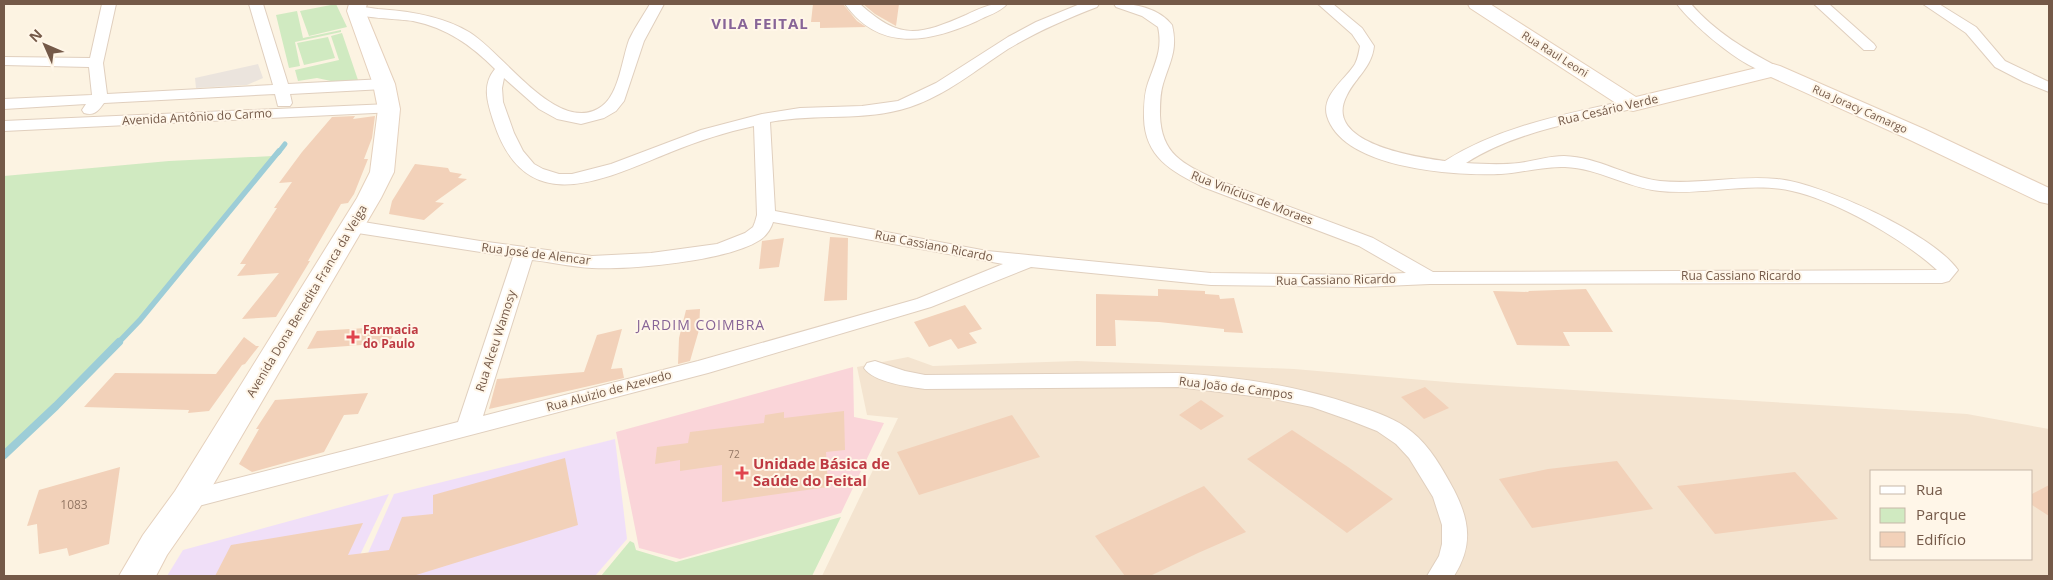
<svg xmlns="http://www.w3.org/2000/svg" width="2053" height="580" viewBox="0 0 2053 580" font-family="'Open Sans',sans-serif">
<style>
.residential{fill:#f4e4d0;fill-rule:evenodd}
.industrial{fill:#ebe4dd}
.education{fill:#f0dff8}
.medical{fill:#fad5d9}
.green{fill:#d0eac1}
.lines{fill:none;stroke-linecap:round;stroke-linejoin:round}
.stream-far2{stroke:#9dcdd7;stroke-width:5}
.stream-far1{stroke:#9dcdd7;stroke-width:5.5}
.stream{stroke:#9dcdd7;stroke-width:8}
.building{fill:#f2d1b9}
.street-casing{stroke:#e0cfbe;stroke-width:2}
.secondary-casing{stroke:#e5d0bc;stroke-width:2}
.street{fill:#fff;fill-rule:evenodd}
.secondary{fill:#fff;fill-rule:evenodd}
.health-dot{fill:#e0444e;stroke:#fff6e8;stroke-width:2}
.labels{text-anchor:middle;stroke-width:4;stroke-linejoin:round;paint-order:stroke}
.number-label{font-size:10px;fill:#947764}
.far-street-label{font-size:11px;fill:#745948;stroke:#fff6e8}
.street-label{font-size:12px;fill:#745948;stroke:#fff6e8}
.health-label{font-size:12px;font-weight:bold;fill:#be3a42;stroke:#fff6e8;text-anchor:start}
.near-number-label{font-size:12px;fill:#947764}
.neighbourhood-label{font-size:14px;letter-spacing:1px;fill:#876497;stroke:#fff6e8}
.far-district-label{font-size:15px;font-weight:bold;letter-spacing:1px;fill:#876497;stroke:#fff6e8}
.near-health-label{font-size:15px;font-weight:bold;fill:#be3a42;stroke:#fff6e8;text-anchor:start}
</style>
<rect width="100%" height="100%" fill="#fcf3e2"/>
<path class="residential" d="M908 357 933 366 1077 361 1294 369 1458 383 1967 414 2049 429V576H822L898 418 867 415 857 367ZM1872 471H2032V559H1872Z"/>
<path class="industrial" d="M258 64 263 78 247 85 196 88 195 78Z"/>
<path class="education" d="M615 439 627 539 595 576H358L394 494Z
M389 494 350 576H167L183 550Z"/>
<path class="medical" d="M853 367 854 417 884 423 841 513 680 559 639 548 616 432Z"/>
<path class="green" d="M336 4 347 27 309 36 300 11Z
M297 11 303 38 341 30V32L295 42 300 66 289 68 276 15Z
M342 33 358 80 340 83 317 78 298 81 295 70 339 60 331 36Z
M328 37 335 58 304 65 297 43Z
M273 156 140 320 4 460V176L169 161Z
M841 517 812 576H601L630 541 634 543 636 550 676 562Z"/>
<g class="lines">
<path class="stream-far2" d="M278 153 285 144"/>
<path class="stream-far1" d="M118 343 140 320 279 151"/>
<path class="stream" d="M4 455 56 406 119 342"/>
</g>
<path class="building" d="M813 4H843L857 21 866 27 820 28V22H811Z
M863 4H899L896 26 875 14Z
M355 116 353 119 375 116 372 138 364 159H368L354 194 348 203 341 204 308 261H310L276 317 242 319 279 273 237 276 246 264H240L277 208H274L292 182 279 183 302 152 332 117Z
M415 164 448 168 450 172 462 174 458 178 467 179 435 202 444 203 424 220 389 214 392 201Z
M830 237 848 238 847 300 824 301Z
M784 238 779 267 759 269 762 241Z
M1158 289 1205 291V294L1219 295 1220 299 1234 298 1243 333 1224 332V329L1159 322 1115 320 1116 346H1096V294L1158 296Z
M1586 289 1613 332H1563L1570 346 1517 345 1493 291 1529 292 1528 291Z
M965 305 982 329 969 333 977 343 958 349 951 339 929 347 914 322Z
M700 309 699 330 690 361 678 364 679 338 686 310Z
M398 326 389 343 307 349 317 331Z
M622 329 611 369 622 368 624 378 489 409 497 379 584 372 597 335Z
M244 337 256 346H259L245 364 242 365 209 411 188 413 189 410 84 407 115 373 216 374Z
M1425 387 1449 408 1424 419 1401 397Z
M368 393 358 414 344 415 324 452 252 472 239 464 259 429H256L275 400Z
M1201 400 1224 416 1201 430 1179 415Z
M844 411 845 450 826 452 828 487 722 502V465L680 471V460L655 464 657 447 688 443 690 432 764 423 765 415 784 412V418Z
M1012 415 1040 457 919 495 897 452Z
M1292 430 1348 467 1393 499 1347 533 1247 459Z
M565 458 578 525 413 576H215L231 545 363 523 348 555 389 550 402 517 433 514V495Z
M1617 461 1653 509 1532 528 1499 479 1548 469Z
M120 467 109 544 69 556 67 548 39 554 37 524 27 526 39 490Z
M1795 472 1838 519 1715 534 1677 486Z
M2049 485V516L2032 505V494Z
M1204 486 1246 532 1198 553 1150 576H1125L1095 536Z"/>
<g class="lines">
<defs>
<path id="street" d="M102 4H116L103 63 107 94 273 85 249 4H263L288 84 384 79 389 81 392 84 389 87 384 89 290 94 292 103 290 106H278L275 94 104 103C98 111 95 116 84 113L82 110 86 104 4 109V99L92 95 89 67 4 65V57L90 58Z
M650 4H664L644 41 624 101 616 111 604 118 581 124 557 119 539 109 504 78 502 88 503 102 514 133 523 151 534 164 543 169 559 174H572L611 164 701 130 762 114 800 108 862 106 898 101 936 83 1008 37 1036 22 1080 4H1099L1097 7C1066 19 1036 32 1008 49 976 70 946 95 910 107 865 122 816 113 770 122L775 211 987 251 1211 273 1362 275 1406 273 1359 246 1203 187C1171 171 1145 157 1144 118 1144 106 1144 94 1148 83 1155 63 1163 49 1158 27L1142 16 1116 7 1114 4C1134 3 1159 8 1172 25 1178 50 1170 61 1163 84 1160 94 1160 104 1160 115 1161 154 1183 164 1215 179L1373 238 1433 272 1937 270C1903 239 1837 201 1792 191 1749 181 1703 196 1660 191 1627 188 1598 168 1565 167 1543 166 1522 173 1501 174 1455 176 1343 169 1327 116 1321 95 1346 79 1355 64 1358 58 1359 52 1360 46L1352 34 1318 4H1333L1362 28 1374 46C1372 67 1356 77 1347 95 1321 143 1416 157 1445 161 1502 125 1568 114 1633 99L1639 101 1641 104 1639 107C1581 122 1517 130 1466 163 1483 164 1501 165 1519 163 1534 161 1549 156 1564 156 1598 157 1627 177 1660 181 1699 185 1738 175 1777 179 1821 183 1933 234 1958 270L1949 281 1942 283 1430 284 1362 287 1211 285 1031 267 931 307 708 373 187 509 178 507 175 500 178 493 187 491 458 422 513 257 351 232 344 230 342 226 344 222 351 220 480 241 592 256 651 253 717 244 745 233 753 227 755 222 757 215 754 126C726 132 698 141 671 152 602 180 526 220 494 123 488 104 481 86 495 69 471 45 447 28 413 21 401 19 355 18 349 11 355 4 369 8 378 9 409 11 442 16 469 32 503 52 559 138 602 106 619 94 622 59 629 40 635 27 643 16 650 4ZM773 222 1003 264 917 299 698 361 483 416 532 260C552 262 572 267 592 268 631 270 728 261 760 240 766 236 771 229 773 222Z
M845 4H860C900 40 918 36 966 15 981 8 991 3 1007 4 1001 12 986 16 977 21 930 42 880 53 845 4Z
M1677 4H1691C1715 32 1746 50 1778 67L1781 70 1778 73C1754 79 1691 24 1677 4Z
M1814 4H1829L1874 44 1876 47 1874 50H1864Z
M1923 4H1939L1976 27 2005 61 2049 82V92L2024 82 1995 67 1966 33Z
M389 104 395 106 397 109 395 112 4 131V121Z
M875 361 905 371 925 375 1178 373C1239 377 1299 386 1357 406 1376 412 1397 419 1412 432 1430 446 1443 470 1454 490 1470 521 1473 546 1454 576H1427L1439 556 1442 544V525L1433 497 1409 458 1396 444 1377 431 1349 420 1312 407 1269 398 1178 387 925 389C909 387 873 382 864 368L867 363Z"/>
<path id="secondary" d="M349 4H367L365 11 395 84 400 109 394 172 381 198 199 509 167 555 156 576H119L143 535 175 491 357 198 370 172 378 109 373 84 347 11Z
M1468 4H1490L1636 97 1773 64 1780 66 1924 129 2049 188V204L2040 202 1908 139 1771 77 1633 111 1625 109 1470 8Z"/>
</defs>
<use href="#street" class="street-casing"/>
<use href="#secondary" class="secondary-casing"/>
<use href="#street" class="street"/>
<use href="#secondary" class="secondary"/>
</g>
<g class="health-dot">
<path d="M350.5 329.5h5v5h5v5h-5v5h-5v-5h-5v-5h5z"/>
<path d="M739.5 465.5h5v5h5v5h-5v5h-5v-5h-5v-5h5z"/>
</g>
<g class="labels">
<g class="number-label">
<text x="734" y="458">72</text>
</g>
<g class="far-street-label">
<text transform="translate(1555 54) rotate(32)" y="4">Rua Raul Leoni</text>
<text transform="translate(1860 109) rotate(24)" y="4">Rua Joracy Camargo</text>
</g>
<g class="street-label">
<text transform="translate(1608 110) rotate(-13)" y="4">Rua Cesário Verde</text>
<text transform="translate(197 117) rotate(-3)" y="4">Avenida Antônio do Carmo</text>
<text transform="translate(1252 198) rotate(21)" y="4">Rua Vinícius de Moraes</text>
<text transform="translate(934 246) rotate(11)" y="4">Rua Cassiano Ricardo</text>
<text transform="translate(536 254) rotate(7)" y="4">Rua José de Alencar</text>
<text x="1741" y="280">Rua Cassiano Ricardo</text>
<text transform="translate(1336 280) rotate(-1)" y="4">Rua Cassiano Ricardo</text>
<text transform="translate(307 301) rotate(-59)" y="4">Avenida Dona Benedita Franca da Veiga</text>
<text transform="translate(496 341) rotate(-72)" y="4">Rua Alceu Wamosy</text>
<text transform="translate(1236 388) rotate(7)" y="4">Rua João de Campos</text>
<text transform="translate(609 391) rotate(-15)" y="4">Rua Aluizio de Azevedo</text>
</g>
<g class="health-label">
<text x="363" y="334">Farmacia<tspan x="363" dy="14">do Paulo</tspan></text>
</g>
<g class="near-number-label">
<text x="74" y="509">1083</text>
</g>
<g class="neighbourhood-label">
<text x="701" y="330">JARDIM COIMBRA</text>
</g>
<g class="far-district-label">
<text x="760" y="29">VILA FEITAL</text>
</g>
<g class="near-health-label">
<text x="753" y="469">Unidade Básica de<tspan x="753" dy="17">Saúde do Feital</tspan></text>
</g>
</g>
<rect width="2053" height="580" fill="none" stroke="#745948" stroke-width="10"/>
<rect x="1870" y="470" width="162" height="90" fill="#fff6e8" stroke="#c7b7a8"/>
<rect x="1880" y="486" width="25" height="8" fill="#ffffff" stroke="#c7b7a8"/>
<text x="1916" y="495" font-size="15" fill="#745948">Rua</text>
<rect x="1880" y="508" width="25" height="15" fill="#d0eac1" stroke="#c7b7a8"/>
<text x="1916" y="520" font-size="15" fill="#745948">Parque</text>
<rect x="1880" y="532" width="25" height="15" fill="#f2d1b9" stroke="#c7b7a8"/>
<text x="1916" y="545" font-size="15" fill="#745948">Edifício</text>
<g transform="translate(45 45) rotate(315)" stroke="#fff6e8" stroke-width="4" paint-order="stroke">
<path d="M0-4L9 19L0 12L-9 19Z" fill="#745948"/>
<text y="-8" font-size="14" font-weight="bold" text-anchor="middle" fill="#745948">N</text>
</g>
</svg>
